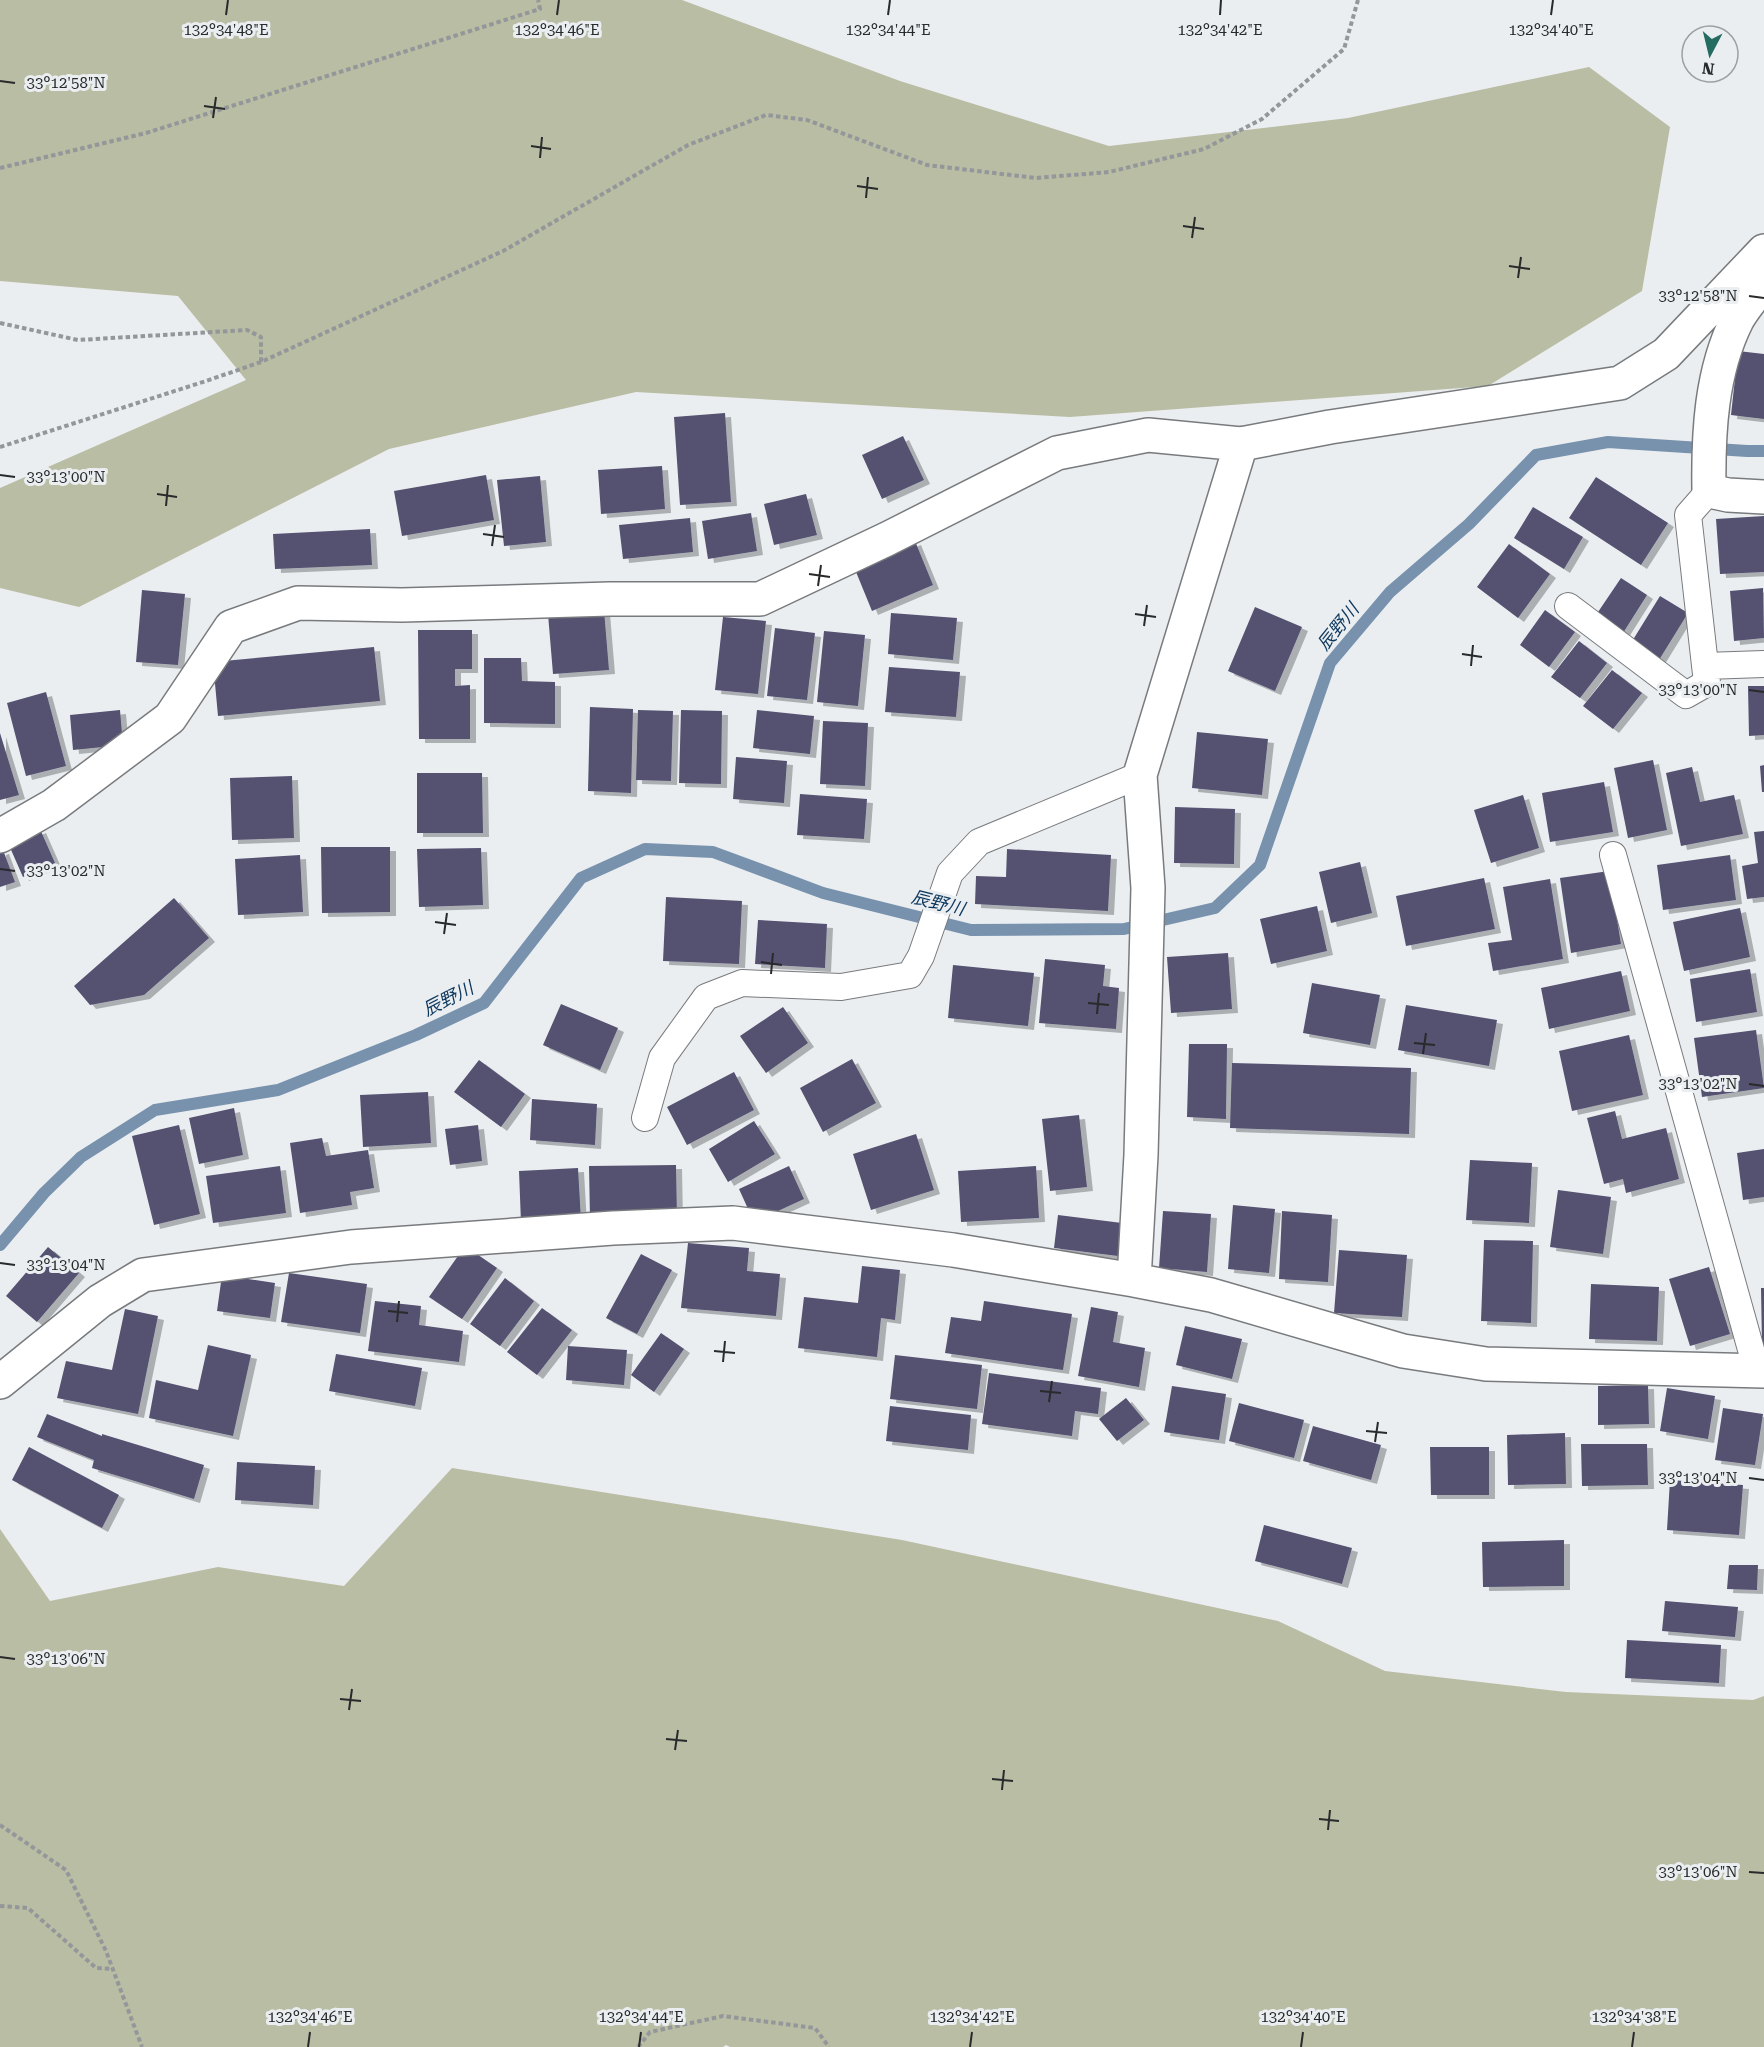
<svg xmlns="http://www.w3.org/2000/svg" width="1764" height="2047" viewBox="0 0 1764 2047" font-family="'Roboto Serif','Noto Sans JP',serif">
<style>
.green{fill:#b9bda4}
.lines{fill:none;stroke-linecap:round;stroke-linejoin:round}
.stream{stroke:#7892ae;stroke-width:12}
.building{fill:#545171;filter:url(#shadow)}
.lane-casing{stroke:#787b7e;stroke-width:28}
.street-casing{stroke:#787b7e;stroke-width:36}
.path{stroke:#949799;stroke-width:4;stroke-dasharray:4.5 3;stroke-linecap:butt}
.lane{stroke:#fff;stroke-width:26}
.street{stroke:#fff;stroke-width:33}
.ticks{fill:none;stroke:#282a2b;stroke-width:2}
.labels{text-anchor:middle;stroke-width:6;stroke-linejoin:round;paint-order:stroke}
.water-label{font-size:18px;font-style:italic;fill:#0d385e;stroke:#ebeef1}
.ticks-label{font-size:15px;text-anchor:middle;fill:#282a2b;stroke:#ebeef1;stroke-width:6;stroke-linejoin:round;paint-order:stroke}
</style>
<defs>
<filter id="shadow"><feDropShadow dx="6" dy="4" stdDeviation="0" flood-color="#0004"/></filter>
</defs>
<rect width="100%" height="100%" fill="#ebeef1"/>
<path class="green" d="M0 0H682L900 81 1109 146 1348 118 1589 67 1670 127 1642 291 1488 386 1070 417 636 392 389 449 79 607 0 588V488L246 380 178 296 0 281Z
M452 1468 902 1540 1278 1621 1385 1671 1566 1692 1753 1700 1764 1696V2047H730L726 2045 723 2047H0V1529L50 1601 218 1567 344 1586Z"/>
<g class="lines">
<path class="stream" d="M0 1245 44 1193 81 1157 155 1110 278 1090 416 1035 484 1003 581 878 645 849 713 852 823 893 971 930 1124 929 1215 908 1260 865 1330 663 1390 592 1469 524 1536 455 1608 442 1747 451H1764"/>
</g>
<path class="building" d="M1738 351 1764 354V419L1731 415Z
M725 413 731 502 680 505 674 417Z
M903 436 924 480 882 499 862 455Z
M662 466 665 509 601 514 598 470Z
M486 475 494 520 402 536 394 491Z
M540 476 546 542 504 546 497 480Z
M1596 477 1668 523 1641 565 1569 518Z
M806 494 817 535 774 545 764 504Z
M1533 507 1583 537 1564 569 1514 538Z
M751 513 757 551 708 559 702 521Z
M1764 516V572L1720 574 1716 519Z
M690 518 693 552 623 559 619 525Z
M370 529 372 565 275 569 273 534Z
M915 541 933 585 872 611 854 567Z
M1509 544 1550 574 1518 618 1477 587Z
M1621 578 1647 595 1623 633 1596 615Z
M1763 588 1764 638 1734 641 1730 591Z
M142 590 185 594 178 665 136 662Z
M1660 596 1688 613 1659 660 1631 643Z
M1255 607 1302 627 1275 691 1228 671Z
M604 610 609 670 553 674 548 614Z
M1545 610 1575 632 1549 667 1520 645Z
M891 613 957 618 953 660 888 654Z
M723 617 766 621 758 694 715 690Z
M775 628 815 633 807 700 767 696Z
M418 630H472V669H455V686L470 685V739H419Z
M824 631 865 635 858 706 817 702Z
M1579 641 1607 663 1580 698 1551 677Z
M374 647 380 701 218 716 213 662Z
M484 658H521L522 681 555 682V724L484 723Z
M889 667 960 672 956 717 885 712Z
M1612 670 1642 693 1613 729 1583 706Z
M1748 686H1764V735L1749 736Z
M46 692 66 766 26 776 7 703Z
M590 707 633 709 631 793 588 791Z
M120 710 123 745 73 750 70 715Z
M638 710 673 711 671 781 636 780Z
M681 710 722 711 721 784 679 783Z
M757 710 814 716 810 754 753 748Z
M823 721 868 723 865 786 820 784Z
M1197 732 1268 739 1262 795 1192 788Z
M0 733 19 795 0 800Z
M736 757 787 761 784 803 733 799Z
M1653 760 1667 830 1628 838 1614 768Z
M1764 765V792H1762L1760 766Z
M1692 767 1700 802 1734 795 1743 834 1681 846 1666 773Z
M417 773H482L483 833H417Z
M292 776 294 838 232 840 230 778Z
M1604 782 1613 832 1550 842 1542 793Z
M800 794 867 799 864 839 797 835Z
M1523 795 1539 848 1491 863 1474 810Z
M1175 807 1235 809 1234 864 1174 863Z
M40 829 55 863 23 877 8 843Z
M1764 831V897L1747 899 1742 866 1758 863 1754 832Z
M321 847H390V912L322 913Z
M481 848 483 905 419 907 417 849Z
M1007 849 1111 855 1108 911 975 904 976 876 1006 877Z
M3 850 15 882 0 887V851Z
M300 855 303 912 238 915 235 859Z
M1730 855 1736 900 1663 910 1657 865Z
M1360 862 1372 913 1331 923 1319 872Z
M1609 871 1621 944 1571 953 1560 878Z
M1484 878 1495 929 1406 946 1396 896Z
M1550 879 1563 959 1493 971 1488 943 1512 940 1503 887Z
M666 897 742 901 739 964 663 961Z
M174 898 209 938 144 995 90 1005 74 986Z
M1317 906 1327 951 1271 964 1260 919Z
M1740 908 1750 957 1684 971 1673 922Z
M758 920 827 924 825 968 755 964Z
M1228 953 1232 1009 1171 1013 1167 957Z
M1045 959 1105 965 1103 986 1119 988 1116 1029 1039 1023Z
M953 965 1034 973 1028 1026 948 1018Z
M1750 969 1757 1012 1696 1022 1690 979Z
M1621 971 1630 1011 1549 1029 1541 988Z
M1312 983 1380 995 1370 1045 1303 1033Z
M561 1004 618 1028 600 1070 543 1045Z
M1406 1005 1497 1020 1489 1066 1398 1050Z
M783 1007 808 1043 766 1073 740 1036Z
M1756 1030 1764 1088 1702 1097 1694 1038Z
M1629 1035 1643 1095 1572 1111 1559 1051Z
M1189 1044H1227L1226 1119 1187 1117Z
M852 1059 876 1103 823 1132 800 1088Z
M479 1060 525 1094 501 1127 454 1092Z
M1232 1063 1411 1068 1409 1134 1230 1128Z
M734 1072 754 1110 687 1145 667 1107Z
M428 1092 431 1143 363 1147 360 1095Z
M532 1099 597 1104 595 1145 530 1140Z
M234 1108 243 1155 199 1164 189 1118Z
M1615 1111 1622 1139 1666 1128 1679 1179 1626 1193 1623 1179 1604 1184 1587 1118Z
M1079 1115 1087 1187 1050 1191 1042 1119Z
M754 1121 775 1154 728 1182 709 1149Z
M179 1125 200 1214 154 1225 132 1136Z
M478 1125 482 1161 450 1165 445 1129Z
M916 1134 934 1190 871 1210 853 1154Z
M322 1138 326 1156 368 1150 374 1188 350 1192 352 1205 300 1213 290 1143Z
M1764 1149V1197L1743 1200 1737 1153Z
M1470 1160 1532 1163 1529 1223 1466 1220Z
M676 1165 677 1218 590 1219 589 1166Z
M280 1166 286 1213 213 1223 206 1176Z
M789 1166 804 1199 754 1222 739 1189Z
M1036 1166 1039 1218 961 1222 958 1171Z
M578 1168 581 1220 521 1223 519 1171Z
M1558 1190 1611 1197 1603 1254 1550 1247Z
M1233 1205 1275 1209 1269 1273 1228 1269Z
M1163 1211 1211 1214 1207 1272 1159 1268Z
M1282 1211 1332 1215 1328 1282 1279 1279Z
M1058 1215 1122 1223 1118 1256 1054 1248Z
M1484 1240 1533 1241 1531 1323 1481 1321Z
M688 1243 749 1248 747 1271 780 1274 776 1316 681 1308Z
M465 1246 497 1268 462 1319 429 1297Z
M48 1247 79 1273 37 1322 6 1296Z
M1339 1250 1407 1255 1402 1317 1334 1313Z
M641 1254 672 1270 637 1334 606 1318Z
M862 1266 900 1270 895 1320 881 1318 877 1357 798 1348 804 1297 858 1303Z
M1709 1267 1730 1334 1690 1346 1669 1279Z
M289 1273 367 1284 360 1333 281 1322Z
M222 1275 275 1283 270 1318 217 1311Z
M505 1278 534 1301 500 1346 470 1324Z
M1591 1284 1659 1287 1657 1341 1589 1339Z
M1761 1288H1764V1345H1762Z
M375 1301 421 1306 419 1325 463 1331 459 1362 368 1351Z
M984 1301 1072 1314 1063 1370 945 1353 951 1317 981 1321Z
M1091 1307 1118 1312 1113 1342 1145 1348 1139 1387 1078 1376Z
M542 1308 572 1330 537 1375 507 1352Z
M125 1309 158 1316 138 1414 57 1398 66 1361 112 1370Z
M1185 1326 1242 1339 1232 1379 1176 1365Z
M661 1333 684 1349 654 1392 631 1375Z
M208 1345 251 1355 233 1436 149 1418 156 1380 198 1390Z
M568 1346 627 1350 624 1385 566 1380Z
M336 1354 422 1368 415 1406 329 1391Z
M895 1355 982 1365 977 1409 890 1399Z
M989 1373 1101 1388 1098 1414 1075 1411 1072 1436 982 1424Z
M1648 1385 1649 1424 1598 1425V1386Z
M1172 1386 1226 1394 1219 1440 1164 1432Z
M1667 1388 1715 1396 1708 1439 1660 1431Z
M1126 1398 1144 1420 1117 1441 1099 1419Z
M1239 1403 1304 1420 1294 1458 1229 1441Z
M890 1406 971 1415 968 1450 886 1441Z
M1723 1408 1763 1414 1755 1465 1715 1460Z
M47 1414 102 1436V1434L204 1465 194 1499 92 1468 94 1460 37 1437Z
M1313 1426 1381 1445 1371 1480 1303 1461Z
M1565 1433 1566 1484 1508 1485 1507 1435Z
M1581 1444H1647L1648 1485 1582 1486Z
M29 1447 119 1495 102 1528 12 1480Z
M1430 1447H1489V1495H1431Z
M237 1462 315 1466 313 1505 235 1500Z
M1670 1480 1743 1485 1739 1535 1667 1530Z
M1264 1525 1352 1548 1342 1584 1255 1561Z
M1564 1540V1586L1483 1587 1482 1542Z
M1729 1565H1758L1757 1590 1727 1589Z
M1665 1601 1738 1607 1735 1637 1662 1631Z
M1627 1640 1721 1645 1719 1683 1625 1678Z"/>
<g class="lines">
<defs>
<path id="lane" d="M1568 606 1686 695 1707 683 1688 515 1709 491
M1705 666 1764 664
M1613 855 1757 1371
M645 1118 662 1058 706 997 742 983 841 987 910 975 921 956 950 873 979 842 1140 775"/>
<path id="street" d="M1764 283C1755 295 1744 307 1737 320 1711 372 1708 433 1709 491L1728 495 1764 497
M0 836 54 805 170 718 231 627 298 603 402 605 610 599H760L887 539 1057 453 1148 435 1241 444 1330 427 1620 383 1666 354 1764 251
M1134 1280 1141 1155 1148 888 1140 775 1241 444
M0 1382 100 1301 143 1275 351 1247 613 1228 733 1223 953 1250 1134 1280 1211 1295 1403 1351 1486 1364 1764 1371"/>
</defs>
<use href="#lane" class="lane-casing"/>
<use href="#street" class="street-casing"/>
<path class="path" d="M0 168 146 133 540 9 538 0
M0 323 78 340 247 330 261 337V362
M0 447 206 381 261 362 503 251 688 145 766 115 807 120 927 165 1036 178 1109 172 1204 149 1262 119 1344 49 1358 0
M0 1825 66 1870 106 1951 142 2047
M0 1906 28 1908 96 1968 113 1969
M638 2047 650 2032 723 2016 815 2028 829 2047"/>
<use href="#lane" class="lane"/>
<use href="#street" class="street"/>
</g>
<path class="ticks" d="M226 15 228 0M557 15 559 0M888 15 890 0M1220 15 1221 0M1551 15 1553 0M0 81 15 83M204 106 225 109M213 118 216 97M531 146 551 149M540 158 542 137M857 186 878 189M866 198 868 177M1183 226 1204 229M1192 238 1195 217M1509 266 1530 269M1518 278 1521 257M1749 296 1764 298M0 475 15 477M157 494 177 497M166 506 168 485M483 534 504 537M492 546 495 525M809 574 830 577M818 586 821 565M1135 614 1156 617M1144 626 1147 605M1462 654 1482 657M1471 666 1473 645M1749 690 1764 692M0 869 15 871M435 922 456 925M444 934 447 913M761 962 782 965M771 974 773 953M1088 1003 1109 1005M1097 1014 1099 993M1414 1043 1435 1045M1423 1054 1426 1033M1749 1084 1764 1086M0 1263 15 1265M388 1311 408 1313M397 1322 399 1301M714 1351 735 1353M723 1362 725 1341M1040 1391 1061 1393M1049 1402 1052 1381M1366 1431 1387 1433M1375 1442 1378 1422M1749 1478 1764 1480M0 1657 15 1659M340 1699 361 1701M349 1710 352 1689M666 1739 687 1741M675 1750 678 1730M992 1779 1013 1781M1002 1790 1004 1770M1319 1819 1339 1821M1328 1830 1330 1810M1749 1872 1764 1873M308 2047 310 2032M639 2047 641 2032M970 2047 972 2032M1301 2047 1303 2032M1632 2047 1634 2032"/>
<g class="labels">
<g class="water-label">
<text transform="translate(1338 627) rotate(-51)" y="6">辰野川</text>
<text transform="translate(938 903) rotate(14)" y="6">辰野川</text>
<text transform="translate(448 999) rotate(-27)" y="6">辰野川</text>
</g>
</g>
<g class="ticks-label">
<text x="226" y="35">132°34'48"E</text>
<text x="557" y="35">132°34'46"E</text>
<text x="888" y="35">132°34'44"E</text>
<text x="1220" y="35">132°34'42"E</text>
<text x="1551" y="35">132°34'40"E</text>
<text x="66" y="88">33°12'58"N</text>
<text x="1698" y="301">33°12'58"N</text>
<text x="66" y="482">33°13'00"N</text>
<text x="1698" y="695">33°13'00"N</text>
<text x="66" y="876">33°13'02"N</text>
<text x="1698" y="1089">33°13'02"N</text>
<text x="66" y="1270">33°13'04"N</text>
<text x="1698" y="1483">33°13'04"N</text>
<text x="66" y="1664">33°13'06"N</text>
<text x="1698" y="1877">33°13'06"N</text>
<text x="310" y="2022">132°34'46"E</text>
<text x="641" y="2022">132°34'44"E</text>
<text x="972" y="2022">132°34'42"E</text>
<text x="1303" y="2022">132°34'40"E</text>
<text x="1634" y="2022">132°34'38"E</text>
</g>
<g transform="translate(1710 54) rotate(187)"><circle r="28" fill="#ebeef1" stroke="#9da0a2" stroke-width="1.5"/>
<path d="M0-4.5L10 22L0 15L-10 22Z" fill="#246b61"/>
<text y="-9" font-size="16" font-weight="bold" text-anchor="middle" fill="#282a2b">N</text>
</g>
</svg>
